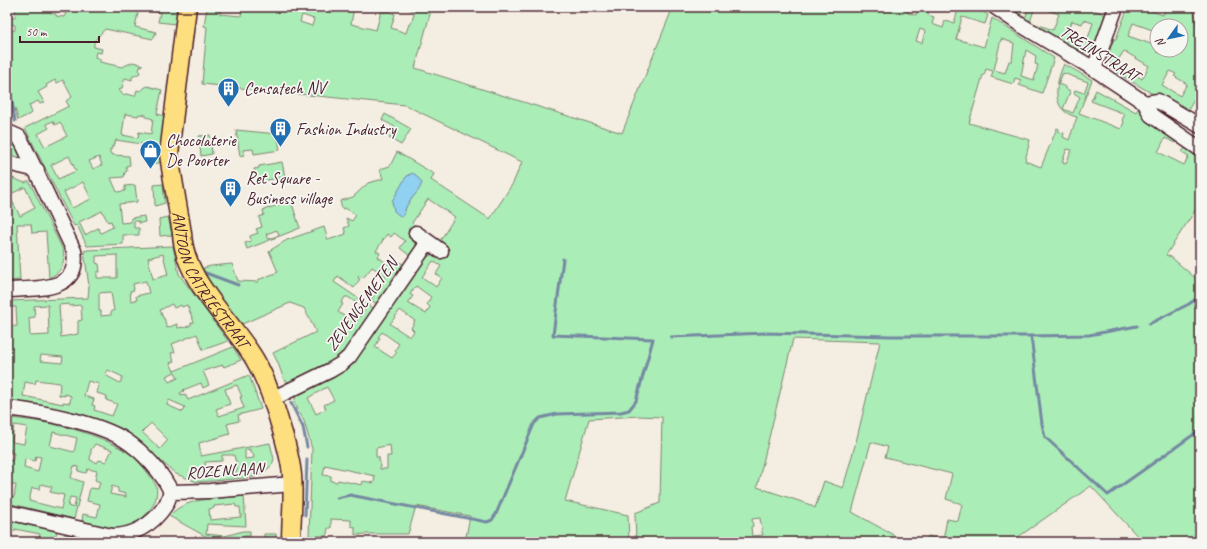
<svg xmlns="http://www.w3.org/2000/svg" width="1207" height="549" viewBox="0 0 1207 549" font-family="Caveat,sans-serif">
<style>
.green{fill:#abedb6;stroke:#7a8670;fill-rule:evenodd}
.water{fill:#90d0f1;stroke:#7489a2}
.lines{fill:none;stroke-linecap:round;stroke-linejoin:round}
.stream{stroke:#7489a2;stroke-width:3}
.minor-casing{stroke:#4a1f2b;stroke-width:17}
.major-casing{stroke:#4a1f2b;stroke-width:21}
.minor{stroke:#f6f6f2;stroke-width:14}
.major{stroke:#fedf80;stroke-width:18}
.labels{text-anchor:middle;stroke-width:3.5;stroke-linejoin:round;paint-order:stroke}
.street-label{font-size:17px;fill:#4a1f2b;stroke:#f6f6f2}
.poi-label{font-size:17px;fill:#4a1f2b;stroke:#f6f6f2;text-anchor:start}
</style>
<rect width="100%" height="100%" fill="#f4ede1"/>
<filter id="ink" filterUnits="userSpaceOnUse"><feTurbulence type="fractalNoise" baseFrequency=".025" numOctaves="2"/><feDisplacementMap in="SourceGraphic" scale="8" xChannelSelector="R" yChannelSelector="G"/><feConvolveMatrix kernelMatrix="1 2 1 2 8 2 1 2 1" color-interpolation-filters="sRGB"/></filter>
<g filter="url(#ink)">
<path class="green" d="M7 7H51V13L56 14V16L64 17 66 13 56 11 57 7H177L176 24 158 22 160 13 139 8 135 27 156 32 153 39 105 29 94 41V47L102 49 101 53 96 52 95 57 100 59V62L122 67 133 62 143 65 140 67 139 70 140 73 132 77V80L125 78 122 88 119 90 123 95 126 94 135 96 137 90 140 91 147 86 162 90 157 114 165 116 161 147 116 140 114 146H112L111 150 110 149V153L113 155 129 156 130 165 126 166 127 171 125 172 124 177 111 178 117 192 125 191V186L135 185 137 202 119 204 121 223 131 222V218L144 216 145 222 139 223V221H134V228H139V235H123V244L87 246 77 225 74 226 25 128 69 106 66 101 72 97 63 80 57 83 55 80 46 85 47 87 38 92 44 102 40 104 38 101 29 105 32 113 18 120 15 108 8 112 7 31 15 30V25L11 24 12 17H15L16 8ZM125 114 138 116 139 114 146 115V117L153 119 151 134 139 132 138 138 122 135ZM53 121 55 125 60 122 67 136 45 147 38 134 49 128 46 124ZM69 156 76 171 58 179 51 165ZM99 157 102 165 93 169 89 161ZM83 182 91 199 72 208 64 192ZM102 211 108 222 111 221 113 227 101 233 98 228 85 235 79 222Z
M207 7H221L220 14 241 16 242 8H245V7H324V8L328 10 329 7 340 10 341 7H354L351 24 376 30 381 12H389L395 14 391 28 406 33 409 24H411L415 11 402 7H432L415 68 622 133 673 7H850L858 10 860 7H906L905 10 908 11V13L916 15 919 7H929L928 15 934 17 932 24 943 28 945 21 954 23 959 7C974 7 975 7 988 15L985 24 962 17 956 40V39L984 47 992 18 1054 58 1042 93 1019 85 1021 80 1015 78 1013 84 991 77 993 71 986 69 984 75H983L969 123 1030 140 1025 161 1041 167 1057 128 1059 129V132L1064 133 1063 137 1069 140 1077 117C1050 111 1055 84 1064 64L1092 80 1079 113 1121 129 1124 122 1122 120 1125 114 1091 101 1096 90 1136 112 1138 109 1144 116 1178 137 1175 143 1165 138 1158 152 1184 165 1189 156 1182 152 1187 145 1200 153V203L1166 255 1171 257 1200 282V542H1143L1091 486 1011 542H927L928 536 943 540 947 519 958 521 962 504 946 499 952 474 885 457 888 447 871 442 852 512 906 542H636L635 513 660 503 662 417 639 416 589 419 565 501 628 515 629 542H465L470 516 416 506 408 534H366L355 535V527L351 526V520L331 519V528H328L327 534 326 536H309L312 449 304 421 294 402 296 396 336 376 356 359 425 258 433 254 440 258 446 249 438 244 455 217 428 199 412 223 415 226 408 237 414 242 416 246 410 256 400 248 405 241 394 233 391 237 387 234 376 251 380 253 378 257 389 265 394 258 404 265 377 304 371 300 386 276 372 267 363 278 359 276 358 278 360 279 354 288 338 276 334 282 374 309 346 352 330 363 291 383 284 380 278 363 273 353 316 332 304 308 290 303 242 324 212 289 203 268 211 266 232 264 238 281 258 282V280L278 272 269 251 287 240 324 227 328 240 346 234 344 228 349 226 346 218 352 221 356 215 345 208 342 209 340 201 353 197 368 183 383 179 380 169 390 166 397 152 434 174 431 180 490 219 513 183 522 162 405 105 202 84 207 27 204 26ZM302 15 314 19 312 26 300 22ZM920 29 925 31 922 43 916 41ZM1001 39 1014 43 1012 61H1009L1005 73 994 70ZM1026 50 1036 56 1035 64 1038 65 1034 80 1021 76ZM1063 73 1088 82 1084 93 1075 90 1074 93 1080 97 1073 113 1063 109 1070 92 1069 90 1066 89V87L1058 84ZM1067 149 1072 150 1066 163 1062 162ZM409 174 415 194 406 206 404 215 392 202ZM433 261 441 266 436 274 442 278 436 287 422 277ZM416 286 431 297 427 304 430 307 426 314 408 303 413 296 410 294ZM345 297H348L365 309 355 323 338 312 343 304 341 303ZM400 310 415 321 411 328 414 331 410 337 390 324ZM382 332 399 344 395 350 397 352 392 358 375 347 380 338 378 337ZM793 339 880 342 857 438 843 488 824 481 815 508 808 504 757 487ZM327 387 334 400 324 405 326 409 316 414 308 398ZM390 445 391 456H387V469H380L379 457H376V448ZM325 465 375 476 374 483 363 481 362 485 338 480 337 482 331 481V476L323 475ZM760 518 761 525 762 526V529H761L763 535 752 536 751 527 753 526 752 519Z
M1007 7H1024L1020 17Z
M1029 7H1035L1030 22 1053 30 1059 14 1047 10 1048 7H1089V8L1106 15 1093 49 1083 53 1024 22ZM1084 20 1093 23 1087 41 1067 35 1072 21 1082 24Z
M1128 7H1140L1163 15 1166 8 1171 10 1172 7H1180L1188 10 1190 7H1193L1200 41V91H1199L1187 112 1194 118 1117 73C1105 60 1108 54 1114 39H1116ZM1133 23 1155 31 1151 44 1128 36ZM1157 26H1181V45L1183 47 1180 52 1176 50H1168L1170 51 1169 55 1157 52ZM1124 51 1149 66 1142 79 1116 63ZM1170 71 1176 74 1174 76 1187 84 1180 96 1162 85Z
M385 114 411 129 401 145 389 138 395 127 382 120Z
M236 130 277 134 280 150 254 154 253 149 243 150 244 155 240 156Z
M210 135 212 154 201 156 199 136Z
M11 140 16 142 27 164 7 160V141Z
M163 152 164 162 152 164 151 153Z
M282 162 285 177 256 182 257 180 254 169 259 168V166Z
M7 176 25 183 29 181 63 250C65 265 62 271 49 278L46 232 32 233 31 224H17L20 280 7 281ZM25 187 35 208 20 216 9 195Z
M163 184 165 203 155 206 154 185Z
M291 201 300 228 247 249 245 243 251 241 250 236 258 233 256 229 262 227 259 217 264 215 263 210ZM277 230 279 235 269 239 266 234Z
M168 217 172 235 160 236 159 219Z
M173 246 179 274 228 341 203 350 197 334 172 344 175 352 171 353 174 361 170 363 174 371 233 347 241 360 224 367 223 365 203 371 209 385 203 388 201 383 183 390 184 391 180 393 181 395 185 394 188 400 249 375 261 409 238 415 239 421 227 424 230 434 199 443 201 456 270 443 274 459 272 465 263 473 253 477 212 481 197 482 176 474 125 430 101 421 75 413 42 406 7 400 8 327 17 326 16 307H7V301L88 298 89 286 84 251 87 250ZM163 254 168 275 153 279 148 258ZM117 255V278H97V272H100L99 264 96 263V256ZM146 281 149 293 136 296 137 300 131 301 130 291 134 290 133 284ZM111 292 114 311H111V315L101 316V311H99V293ZM69 304V306L81 305 82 320 78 321V334L61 337 59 305ZM172 304 174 308 181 305 182 307 187 305 194 322 191 323V325L184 328 183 327 178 328 177 324 167 328 164 318H163L160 310ZM48 305 49 335 30 336 29 318 35 317 34 306ZM41 355 63 357 62 363 40 361ZM108 370 123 377 120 383 105 375ZM175 372 178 378 169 382 166 376ZM36 380 60 383 59 395 65 396V394L71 396 70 403 63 402V404L23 396 25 382 35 384ZM88 381 99 384 97 393 107 396 106 400 117 404 112 416 94 410 95 406 92 405 94 399 84 396ZM237 385 242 397H240L244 408 219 416 216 409 230 404 225 389ZM169 400 185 407 183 412 167 405ZM151 423 168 440 160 449 142 432ZM250 449V453H253L254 458 245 459V450ZM222 455H234L235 460H236L237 471 233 472V474L211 476 210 472H206L205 462 222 461Z
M7 418C46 420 103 433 134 457 140 463 153 478 156 486 161 503 142 523 126 527 112 531 95 524 82 521L83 514 97 517 100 504 87 501 90 488 98 489 100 482 95 480 97 471 88 469 86 473 78 471 79 467 74 466 71 478 83 482 74 519 7 503V496L14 497 16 485 7 483V460L12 461 14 453H11V450H7ZM14 425 27 427 24 444 12 442ZM53 432 77 438 74 452 50 446ZM95 444 112 450 106 462 99 460 97 463 90 460 91 450ZM36 456 41 457 38 472 24 468 25 459 35 461ZM41 484 52 487 50 492 64 495 61 509 29 501 32 488 40 489ZM112 486 118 488V492L126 494V497L110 494ZM70 497 76 498 74 508 68 506Z
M244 496 246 526 207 524 206 534 225 536 243 531H250V536H244V542H205V536L169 516C187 496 219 499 244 496ZM235 504 236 507H240L241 517 210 520 209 509 214 508V506Z
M7 520 57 531 54 542H38L40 534 15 529V531L7 529Z
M65 534 98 542 64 541Z
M264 534H276V542H264Z"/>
<path class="water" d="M412 173 416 175 422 183C418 196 406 199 404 215L401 217 394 211 392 201 406 177Z"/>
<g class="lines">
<path class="stream" d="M7 68 15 121
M203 272 238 285
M1196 300 1200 305
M1149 324 1189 304 1200 296
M1031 336 1089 335 1137 326
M671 337 765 333 891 336H1031L1042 424 1045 437 1108 495 1200 430
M291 403 303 427 307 447
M337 498 350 495 487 522 492 520 496 514 534 424 540 418 557 414 621 412 629 410 636 401 653 339 553 335 563 259
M305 515 307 460"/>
<defs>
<path id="minor" d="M995 7 1021 25 1094 69 1145 103 1151 115 1200 149
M1094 69 1116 7
M1145 103 1158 101 1200 126
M7 135 10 133 19 137 23 144 74 251C81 293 35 288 7 290
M7 163 37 170
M416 233 441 251
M272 399 331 370 341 364 349 357 428 242
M7 408C40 412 97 422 125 440 142 451 163 473 171 492
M7 512 112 536C134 536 153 524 165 506 168 502 169 496 171 492L210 491 292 484"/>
<g id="major">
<path id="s1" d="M187 7 169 154 171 168 182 233C184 282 232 320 255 360 269 384 276 411 284 437 287 449 291 462 292 475 294 497 291 520 291 542"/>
</g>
</defs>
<use href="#minor" class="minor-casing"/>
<use href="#major" class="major-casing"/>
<use href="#minor" class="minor"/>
<use href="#major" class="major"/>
</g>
</g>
<defs>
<symbol id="building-pin" viewBox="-11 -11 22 30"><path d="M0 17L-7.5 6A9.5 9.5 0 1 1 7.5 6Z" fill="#1f6fb2" stroke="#f6f6f2"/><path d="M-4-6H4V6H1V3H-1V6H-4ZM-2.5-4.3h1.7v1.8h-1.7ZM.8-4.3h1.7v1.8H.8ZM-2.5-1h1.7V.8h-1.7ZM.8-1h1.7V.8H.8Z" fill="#fff"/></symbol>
<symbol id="shop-pin" viewBox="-11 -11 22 30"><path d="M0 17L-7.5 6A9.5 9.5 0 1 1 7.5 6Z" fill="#1f6fb2" stroke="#f6f6f2"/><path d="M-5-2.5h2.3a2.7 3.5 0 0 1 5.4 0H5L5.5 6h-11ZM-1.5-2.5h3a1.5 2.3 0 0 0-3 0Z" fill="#fff"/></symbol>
</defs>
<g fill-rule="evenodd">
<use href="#building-pin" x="216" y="76" width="25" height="34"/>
<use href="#building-pin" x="268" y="116" width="25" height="34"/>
<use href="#shop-pin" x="138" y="138" width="25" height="34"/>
<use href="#building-pin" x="218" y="176" width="25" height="34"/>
</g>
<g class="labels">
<g class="street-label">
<text transform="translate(1100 53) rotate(32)" y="6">TREINSTRAAT</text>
<text dy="6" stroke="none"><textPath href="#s1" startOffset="283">ANTOON CATRIESTRAAT</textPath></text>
<text transform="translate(361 304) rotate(-54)" y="6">ZEVENGEMETEN</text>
<text transform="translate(225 470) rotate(-4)" y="6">ROZENLAAN</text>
</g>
<g class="poi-label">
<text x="244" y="94">Censatech NV</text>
<text x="296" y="135">Fashion Industry</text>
<text x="166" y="146">Chocolaterie<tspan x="166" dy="20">De Poorter</tspan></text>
<text x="246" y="184">Ret Square -<tspan x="246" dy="20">Business village</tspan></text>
</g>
</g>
<rect width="1207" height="549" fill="none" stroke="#f6f6f2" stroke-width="24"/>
<rect x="12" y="12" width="1183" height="525" fill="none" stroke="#4a1f2b" stroke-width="1.5" filter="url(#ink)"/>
<g transform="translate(1169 38) rotate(237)"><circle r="19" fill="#f6f6f2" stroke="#b1a0a2"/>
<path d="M0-3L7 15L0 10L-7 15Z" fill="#1f6fb2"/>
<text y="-6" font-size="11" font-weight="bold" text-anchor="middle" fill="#4a1f2b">N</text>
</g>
<path d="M20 36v6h79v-6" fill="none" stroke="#4a1f2b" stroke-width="2"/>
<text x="26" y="36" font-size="12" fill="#4a1f2b" stroke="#f6f6f2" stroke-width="3" paint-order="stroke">50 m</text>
</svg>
